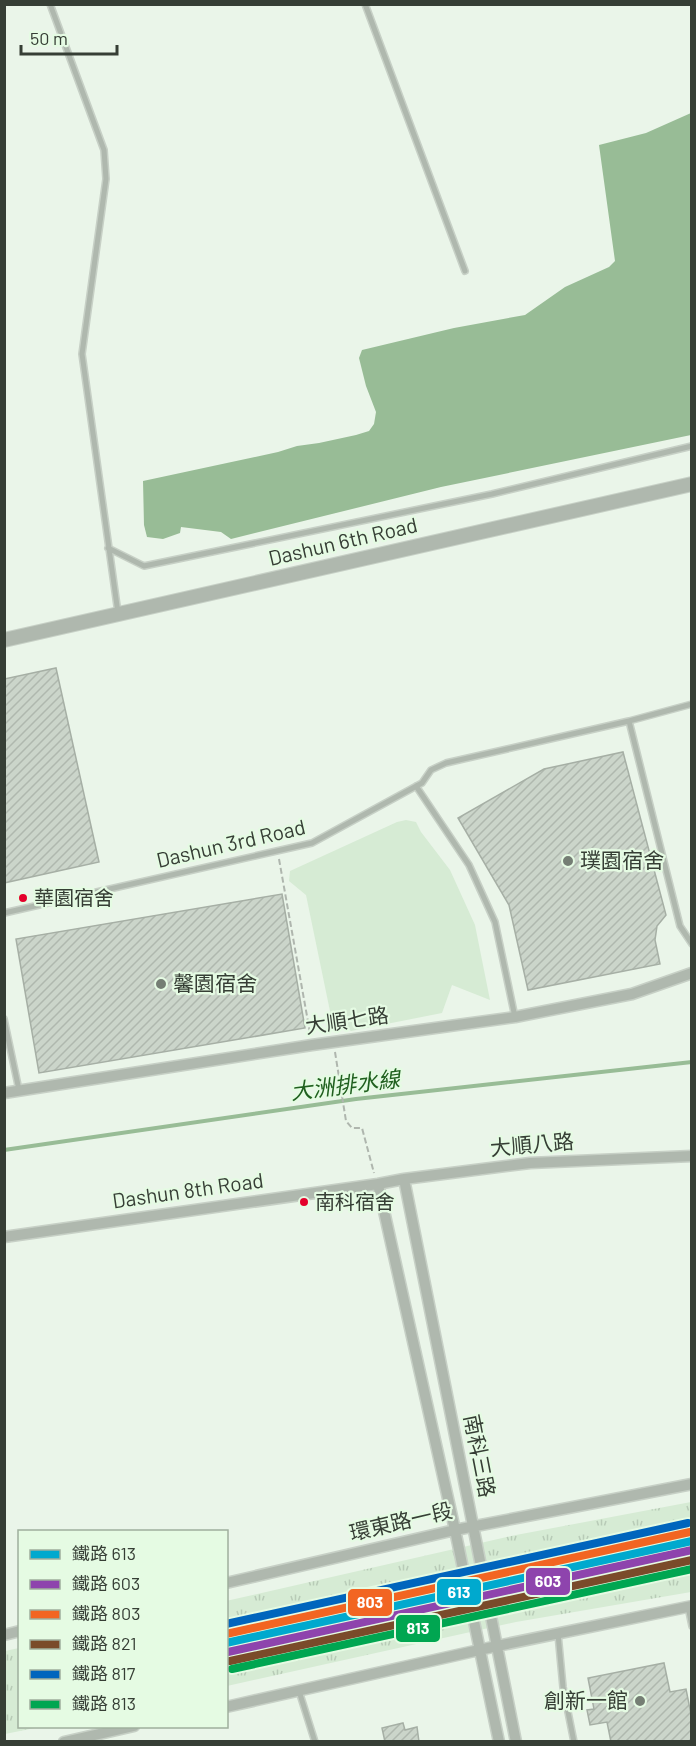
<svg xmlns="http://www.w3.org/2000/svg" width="696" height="1746" viewBox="0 0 696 1746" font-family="Barlow,'Noto Sans TC',sans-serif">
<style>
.grass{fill:url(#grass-tufts)}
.park{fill:#d6ebd4}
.water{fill:#98bc96}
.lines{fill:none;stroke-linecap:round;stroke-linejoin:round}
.stream{stroke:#98bc96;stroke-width:4}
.building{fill:url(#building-hatch);stroke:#a6afa5;stroke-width:1.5}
.service-casing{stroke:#c7d0c6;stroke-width:8}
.minor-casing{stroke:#c7d0c6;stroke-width:13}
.tertiary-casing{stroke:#c7d0c6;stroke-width:16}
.path{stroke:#afb6ae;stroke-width:2;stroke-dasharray:6 3;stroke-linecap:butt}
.service{stroke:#afb8ae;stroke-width:5}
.minor{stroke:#afb8ae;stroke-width:10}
.tertiary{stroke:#afb8ae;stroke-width:14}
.rail-1-casing{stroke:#e5fbe3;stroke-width:12}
.rail-2-casing{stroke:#e5fbe3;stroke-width:12}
.rail-3-casing{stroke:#e5fbe3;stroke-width:12}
.rail-4-casing{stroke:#e5fbe3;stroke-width:12}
.rail-5-casing{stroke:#e5fbe3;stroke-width:12}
.rail-6-casing{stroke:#e5fbe3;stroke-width:12}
.rail-1{stroke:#00a9ce;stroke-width:8}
.rail-2{stroke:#8e44ad;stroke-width:8}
.rail-3{stroke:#f26522;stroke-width:8}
.rail-4{stroke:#7a4b2a;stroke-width:8}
.rail-5{stroke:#0065bd;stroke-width:8}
.rail-6{stroke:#00a651;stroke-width:8}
.poi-dot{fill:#757e74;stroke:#e5fbe3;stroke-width:2}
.bus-dot{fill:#e4002b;stroke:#e5fbe3;stroke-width:2}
.labels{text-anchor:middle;stroke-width:4.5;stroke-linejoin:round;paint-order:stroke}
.bus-label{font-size:20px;fill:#363e35;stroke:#e5fbe3;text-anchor:start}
.street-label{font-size:21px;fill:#363e35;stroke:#e5fbe3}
.poi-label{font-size:21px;fill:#363e35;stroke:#e5fbe3;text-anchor:start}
.water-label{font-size:22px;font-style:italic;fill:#20601f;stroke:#e5fbe3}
.line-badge{stroke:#e5fbe3;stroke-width:2}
.badge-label{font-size:16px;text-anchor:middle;font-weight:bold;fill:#fff}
</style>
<defs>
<pattern id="grass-tufts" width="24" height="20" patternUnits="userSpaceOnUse" patternTransform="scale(1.5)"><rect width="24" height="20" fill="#d6ebd4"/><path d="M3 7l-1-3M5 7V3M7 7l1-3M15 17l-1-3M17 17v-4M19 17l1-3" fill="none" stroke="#b8cbb7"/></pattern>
<pattern id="building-hatch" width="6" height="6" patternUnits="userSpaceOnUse" patternTransform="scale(1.5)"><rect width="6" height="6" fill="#cbd5ca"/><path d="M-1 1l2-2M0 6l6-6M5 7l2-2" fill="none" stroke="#afb8ae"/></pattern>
</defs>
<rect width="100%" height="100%" fill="#eaf5e9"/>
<path class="grass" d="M691 1502V1592L516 1622 227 1686 226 1601 516 1535Z
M19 1648 20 1726 40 1727 5 1734V1651Z"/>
<path class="park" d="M406 820 416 822 421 832 450 870 475 925 490 1000 452 985 442 1013 351 1031 331 1016 306 895 289 881 290 871 397 822Z"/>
<path class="water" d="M691 113V435L441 487 231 539 221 532 181 527 180 533 163 539 147 537 144 525 143 481 278 452 297 446 319 443 356 435 369 431 374 424 376 412 366 386 359 358 362 350 454 328 525 315 565 287 609 267 615 261 599 145 646 133Z"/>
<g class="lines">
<path class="stream" d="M4 1150 356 1099 692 1062"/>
</g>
<path class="building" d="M56 668 99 862 4 883V679Z
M623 752 666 915 657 926 655 940 660 964 528 990 509 905 458 818 544 769Z
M282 894 305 1028 39 1073 16 939Z
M664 1663 670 1692 686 1689 692 1719V1742H611L607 1722 590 1725 587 1710 594 1709 588 1678Z
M403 1723 405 1730 417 1727 419 1742H385L382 1728Z"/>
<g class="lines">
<defs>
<path id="service" d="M50 4 104 150 106 179 82 354 118 613
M365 4 465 271
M108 548 144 566 492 494 692 446
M629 721 680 926 692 944
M416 786 469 865 495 922 515 1017
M4 913 312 843 422 783 431 770 446 763 629 721 692 704
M4 1019 19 1090
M688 1607 692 1626
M558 1634 563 1687 574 1742
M299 1691 315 1742"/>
<path id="minor" d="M4 1093 312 1045 515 1017 632 994 692 973
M404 1179 516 1742
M378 1184 455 1530 499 1742
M4 1237 378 1184 404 1179 530 1163 692 1156
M226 1583 455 1530 692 1484
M4 1635 20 1631
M226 1707 497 1646 692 1606
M64 1742 134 1726"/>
<path id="tertiary" d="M4 640 692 484"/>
</defs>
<use href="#service" class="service-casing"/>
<use href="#minor" class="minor-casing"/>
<use href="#tertiary" class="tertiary-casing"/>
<path class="path" d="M279 859 310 1033
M335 1052 346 1121 352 1128H362L374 1173"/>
<use href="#service" class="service"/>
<use href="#minor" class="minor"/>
<use href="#tertiary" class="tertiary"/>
<defs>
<path id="rail-1" d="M226 1643 692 1541"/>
<path id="rail-2" d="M228 1652 692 1550"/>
<path id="rail-3" d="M226 1634 690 1532"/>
<path id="rail-4" d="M230 1661 692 1560"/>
<path id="rail-5" d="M226 1624 688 1523"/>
<path id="rail-6" d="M232 1669 692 1569"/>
</defs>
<use href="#rail-1" class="rail-1-casing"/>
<use href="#rail-2" class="rail-2-casing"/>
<use href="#rail-3" class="rail-3-casing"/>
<use href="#rail-4" class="rail-4-casing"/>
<use href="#rail-5" class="rail-5-casing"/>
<use href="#rail-6" class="rail-6-casing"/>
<use href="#rail-1" class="rail-1"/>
<use href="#rail-2" class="rail-2"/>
<use href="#rail-3" class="rail-3"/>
<use href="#rail-4" class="rail-4"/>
<use href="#rail-5" class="rail-5"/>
<use href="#rail-6" class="rail-6"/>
</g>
<g class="poi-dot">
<circle cx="568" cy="861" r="6"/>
<circle cx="161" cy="984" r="6"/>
<circle cx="640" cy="1701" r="6"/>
</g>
<g class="bus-dot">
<circle cx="23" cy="898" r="5"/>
<circle cx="304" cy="1202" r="5"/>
</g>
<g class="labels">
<g class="bus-label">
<text x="34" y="905">華園宿舍</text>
<text x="315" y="1209">南科宿舍</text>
</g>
<g class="street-label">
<text transform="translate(343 542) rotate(-13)" y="7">Dashun 6th Road</text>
<text transform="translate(231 844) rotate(-13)" y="7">Dashun 3rd Road</text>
<text transform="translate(347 1021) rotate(-8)" y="7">大順七路</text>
<text transform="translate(532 1145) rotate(-5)" y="7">大順八路</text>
<text transform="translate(188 1191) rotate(-8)" y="7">Dashun 8th Road</text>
<text transform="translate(479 1456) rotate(79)" y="7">南科三路</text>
<text transform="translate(401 1522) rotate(-13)" y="7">環東路一段</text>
</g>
<g class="poi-label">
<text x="580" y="868">璞園宿舍</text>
<text x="173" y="991">馨園宿舍</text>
<text x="628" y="1708" text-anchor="end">創新一館</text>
</g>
<g class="water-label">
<text transform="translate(345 1085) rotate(-7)" y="8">大洲排水線</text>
</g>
</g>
<g class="line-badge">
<rect x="525" y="1567" width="46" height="29" rx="6" fill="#8e44ad"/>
<rect x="436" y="1578" width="46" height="28" rx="6" fill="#00a9ce"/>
<rect x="347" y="1588" width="46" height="29" rx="6" fill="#f26522"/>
<rect x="395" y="1614" width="46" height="29" rx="6" fill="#00a651"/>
</g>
<g class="badge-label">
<text x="548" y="1587">603</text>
<text x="459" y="1598">613</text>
<text x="370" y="1608">803</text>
<text x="418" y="1634">813</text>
</g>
<rect width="696" height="1746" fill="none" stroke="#363e35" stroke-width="12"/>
<rect x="18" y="1530" width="210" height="198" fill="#e5fbe3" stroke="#9faf9d" stroke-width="1.5"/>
<rect x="30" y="1550" width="30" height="9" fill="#00a9ce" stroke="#9faf9d" stroke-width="1.5"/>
<text x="72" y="1560" font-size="18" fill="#363e35">鐵路 613</text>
<rect x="30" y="1580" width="30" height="9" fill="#8e44ad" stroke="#9faf9d" stroke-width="1.5"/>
<text x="72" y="1590" font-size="18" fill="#363e35">鐵路 603</text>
<rect x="30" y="1610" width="30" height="9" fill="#f26522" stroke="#9faf9d" stroke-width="1.5"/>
<text x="72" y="1620" font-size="18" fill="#363e35">鐵路 803</text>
<rect x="30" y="1640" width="30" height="9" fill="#7a4b2a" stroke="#9faf9d" stroke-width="1.5"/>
<text x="72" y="1650" font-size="18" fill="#363e35">鐵路 821</text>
<rect x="30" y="1670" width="30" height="9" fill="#0065bd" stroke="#9faf9d" stroke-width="1.5"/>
<text x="72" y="1680" font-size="18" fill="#363e35">鐵路 817</text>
<rect x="30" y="1700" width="30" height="9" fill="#00a651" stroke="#9faf9d" stroke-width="1.5"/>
<text x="72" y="1710" font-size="18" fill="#363e35">鐵路 813</text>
<path d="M21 45v9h96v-9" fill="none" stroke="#363e35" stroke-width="3"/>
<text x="30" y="45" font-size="18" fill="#363e35" stroke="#e5fbe3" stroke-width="4.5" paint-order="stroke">50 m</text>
</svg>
